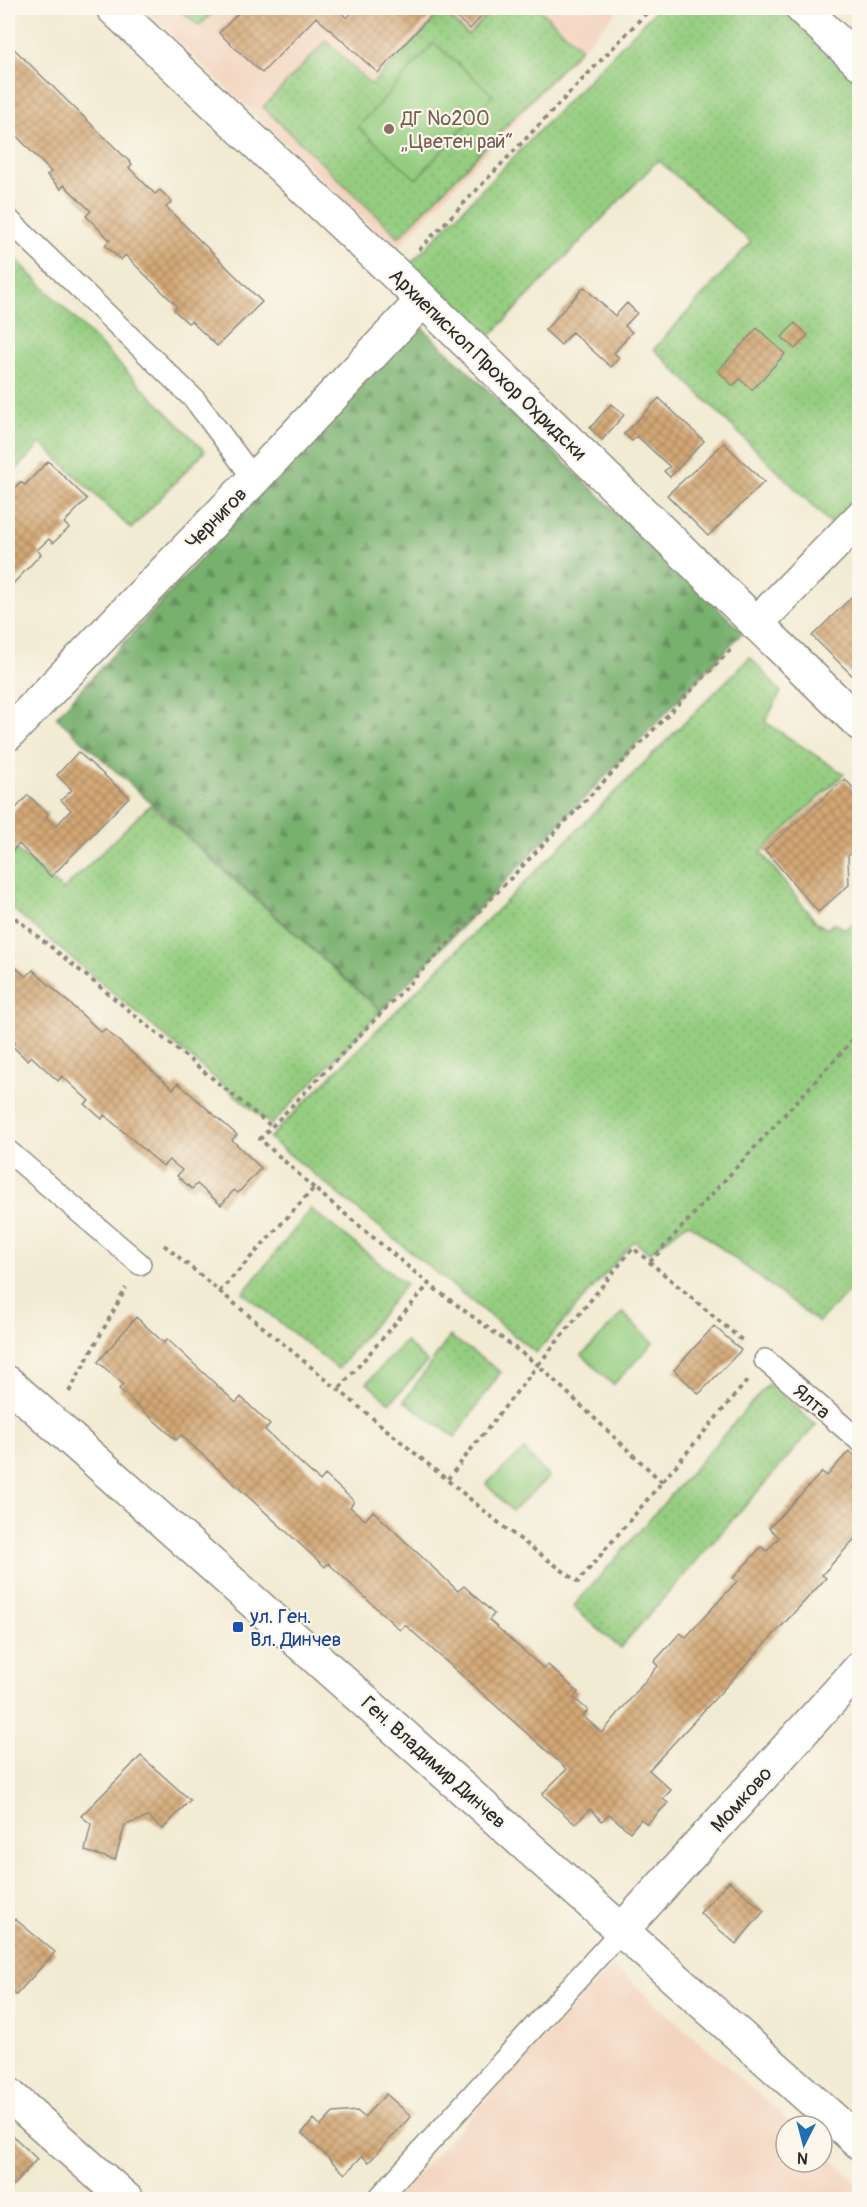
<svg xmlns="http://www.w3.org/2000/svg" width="867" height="2207" viewBox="0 0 867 2207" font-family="Pangolin,sans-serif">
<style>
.built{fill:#f3d4bf}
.grass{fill:url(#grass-dots);stroke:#607c56;stroke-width:1.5}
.forest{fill:url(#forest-firs);stroke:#526e4c;stroke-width:1.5}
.park{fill:#95cd80;stroke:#607c56;stroke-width:1.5}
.building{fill:url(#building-cross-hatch)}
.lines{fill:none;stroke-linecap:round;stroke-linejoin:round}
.service-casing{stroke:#8e8b7f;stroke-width:24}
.minor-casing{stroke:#8e8b7f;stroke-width:36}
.tertiary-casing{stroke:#8e8b7f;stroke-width:36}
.path{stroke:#8e8b7f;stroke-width:4;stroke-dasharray:4.5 4.5;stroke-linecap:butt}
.service{stroke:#fff;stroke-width:21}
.minor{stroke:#fff;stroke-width:33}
.tertiary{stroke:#fff;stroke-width:33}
.education-dot{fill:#8d6e63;stroke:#fbf7ec;stroke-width:2}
.transit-dot{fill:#1a4fb4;stroke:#fbf7ec;stroke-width:2}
.labels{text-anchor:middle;stroke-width:4.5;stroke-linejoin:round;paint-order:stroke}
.education-label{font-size:20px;fill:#785e54;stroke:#fbf7ec;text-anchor:start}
.street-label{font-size:20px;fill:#2b2b2b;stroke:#fbf7ec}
.transit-label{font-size:20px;fill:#164399;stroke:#fbf7ec;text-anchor:start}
</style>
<defs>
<pattern id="grass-dots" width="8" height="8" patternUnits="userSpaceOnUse" patternTransform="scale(1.5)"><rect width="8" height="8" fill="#95cd80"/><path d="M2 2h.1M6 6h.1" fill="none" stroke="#81b06f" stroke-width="1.8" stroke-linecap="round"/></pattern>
<pattern id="forest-firs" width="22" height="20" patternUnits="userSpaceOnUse" patternTransform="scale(1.5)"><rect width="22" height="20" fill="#78b06e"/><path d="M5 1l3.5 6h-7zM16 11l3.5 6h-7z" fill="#638f5b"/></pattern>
<pattern id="building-cross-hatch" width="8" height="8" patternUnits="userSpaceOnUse" patternTransform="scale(1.5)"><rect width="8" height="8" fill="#d3a775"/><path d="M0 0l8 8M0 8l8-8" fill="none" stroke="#ab8860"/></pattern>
</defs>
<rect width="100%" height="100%" fill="#fbf7ec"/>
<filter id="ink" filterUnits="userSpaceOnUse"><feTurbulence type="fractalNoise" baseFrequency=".0167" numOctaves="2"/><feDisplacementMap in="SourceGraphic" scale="12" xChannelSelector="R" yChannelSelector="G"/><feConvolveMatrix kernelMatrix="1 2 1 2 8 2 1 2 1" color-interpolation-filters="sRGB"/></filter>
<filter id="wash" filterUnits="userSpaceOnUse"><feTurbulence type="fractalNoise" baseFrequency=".008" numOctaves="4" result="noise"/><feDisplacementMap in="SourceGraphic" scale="24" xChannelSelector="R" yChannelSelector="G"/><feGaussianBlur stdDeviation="1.35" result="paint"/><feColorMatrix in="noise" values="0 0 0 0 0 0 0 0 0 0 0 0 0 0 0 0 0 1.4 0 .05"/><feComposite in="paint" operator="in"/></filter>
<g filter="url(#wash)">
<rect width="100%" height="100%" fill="#f2ebd3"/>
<path class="built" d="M143 8H620L396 250Z
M612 1965 794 2126H786V2162H822V2151L859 2184V2199H394Z"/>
<path class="grass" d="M178 8H217L199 26Z
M494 8H538L581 48 399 237 263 107 326 41 371 85 443 11 468 35Z
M658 8H782L859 80V505L836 529 654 349 751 242 658 160 491 335 411 263Z
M8 251 205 451 131 529 41 443 8 478Z
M750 657 781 692 765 722 844 774 761 852 816 922 827 929 834 923 845 929 856 921 859 925V1282L818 1322 688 1223 649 1253 634 1241 536 1353 269 1138Z
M150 805 381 1011 271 1125 8 905V856L17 850 63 890Z
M311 1209 406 1284 338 1369 243 1293Z
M450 1336 501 1372 455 1437 404 1401Z
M768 1384 816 1425 620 1648 573 1607Z"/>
<path class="forest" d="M417 323 743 632 381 1011 56 717Z"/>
<path class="park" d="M434 43 493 95 416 179 358 127Z
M623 1313 653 1343 613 1385 582 1355Z
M405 1341 427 1362 390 1403 367 1383Z
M524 1450 549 1477 512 1511 486 1484Z"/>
<g id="blocks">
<path class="building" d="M243 8H336L347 18 356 8H438L378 73 316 17 262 73 219 33Z
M445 8H489L470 29Z
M8 43 132 164 129 168 155 194 160 190 172 202 166 207 262 302 217 346 191 321 188 323 180 316 174 310 177 306 125 255 121 260 105 245 110 240 86 216 91 211 64 185 61 189 47 175 51 172 8 127Z
M584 287 615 316 627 303 637 313 625 326 632 332 614 353 619 358 611 367 572 332 561 345 545 330Z
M795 323 808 335 795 349 782 337Z
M757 328 785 354 752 390 740 379 733 386 718 371Z
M659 398 704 441 670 477 664 471 670 467 637 436 632 441 624 434Z
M611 404 624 415 602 440 590 428Z
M724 443 764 482 708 536 667 495Z
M48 461 87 499 64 523 69 528 53 543 49 539 37 550 41 554 8 589V495L20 482 25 485Z
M860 589V683L812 636Z
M78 752 129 797 51 877 19 844 10 853 8 850V817L28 795 48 814 46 817 56 826 71 810 61 800 72 790 57 775Z
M845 779 860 796V846L848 856 849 885 818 912 765 850Z
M8 960 26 977 33 970 101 1032 105 1029 173 1089 178 1083 237 1135 232 1140 261 1168 238 1193 234 1190 221 1205 197 1184 192 1189 177 1176 182 1170 169 1160 163 1166 104 1115 102 1119 85 1104 89 1101 62 1076 58 1081 31 1056 27 1060 12 1046 15 1042 8 1036Z
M136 1317 164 1343 167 1339 236 1403 241 1397 270 1425 265 1430 320 1481 325 1475 354 1501 350 1507 365 1520 373 1511 458 1591 464 1586 494 1614 489 1620 544 1669 548 1665 578 1692 574 1698 588 1710 583 1716 602 1733 658 1666 654 1662 680 1633 686 1637 737 1581 733 1578 761 1547 767 1551 779 1537 769 1528 822 1472 827 1476 849 1451 860 1460V1533L822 1575 826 1578 649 1770 671 1790 663 1799 668 1803 647 1824 641 1819 630 1832 609 1814 602 1821 590 1809 575 1824 542 1794 567 1769 405 1625 400 1630 328 1563 325 1567 181 1435 176 1440 119 1389 123 1384 98 1362Z
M714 1326 741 1350 699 1394 674 1370Z
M141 1756 190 1800 163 1829 148 1817 125 1825 115 1860 85 1851 91 1824 81 1816Z
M729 1881 764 1911 736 1944 700 1913Z
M15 1919 55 1952 16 1995 8 1988V1928Z
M386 2094 411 2116 369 2162 362 2156 345 2174 302 2133 314 2119 321 2126 333 2113 357 2111 364 2117Z
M8 2131 37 2159 8 2191Z"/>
</g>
</g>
<g filter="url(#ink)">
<use href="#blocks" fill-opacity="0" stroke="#8e8b7f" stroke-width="1.5"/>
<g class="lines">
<defs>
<path id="service" d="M8 219 195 400 254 479
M8 1151 140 1264
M765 1360 860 1441
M377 2200 622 1930"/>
<path id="minor" d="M113 8 423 300 860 724
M802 8 860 63
M756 624 860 518
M8 734 254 479 423 300
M622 1930 860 1668
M8 2094 127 2200"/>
<path id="tertiary" d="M8 1383 860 2143"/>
</defs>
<use href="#service" class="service-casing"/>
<use href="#minor" class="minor-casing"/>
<use href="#tertiary" class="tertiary-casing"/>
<path class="path" d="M419 250 651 8
M8 912 271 1126
M314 1188 260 1139 732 648
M164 1245 505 1528 578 1582 747 1381
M650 1262 860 1032
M427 1283 538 1365 447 1480
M219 1292 314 1188 429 1284 338 1390
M8 1340 10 1337
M69 1392 126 1288
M662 1482 538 1365 633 1248 744 1342"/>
<use href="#service" class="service"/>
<use href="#minor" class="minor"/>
<use href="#tertiary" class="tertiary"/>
</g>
</g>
<circle class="education-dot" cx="389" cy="129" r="6"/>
<rect class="transit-dot" x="232" y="1621" width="12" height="12" rx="3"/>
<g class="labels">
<g class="education-label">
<text x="401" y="125">ДГ №200<tspan x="401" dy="23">„Цветен рай“</tspan></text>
</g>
<g class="street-label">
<text transform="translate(488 364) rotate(44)" y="7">Архиепископ Прохор Охридски</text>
<text transform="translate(216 518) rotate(-46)" y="7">Чернигов</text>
<text transform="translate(812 1401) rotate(41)" y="7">Ялта</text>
<text transform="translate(434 1762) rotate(42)" y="7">Ген. Владимир Динчев</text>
<text transform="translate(741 1799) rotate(-48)" y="7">Момково</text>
</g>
<g class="transit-label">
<text x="250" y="1623">ул. Ген.<tspan x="250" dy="23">Вл. Динчев</tspan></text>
</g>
</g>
<rect width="867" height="2207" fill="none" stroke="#fbf7ec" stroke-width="30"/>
<g transform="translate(804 2144) rotate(186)"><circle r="28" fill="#fbf7ec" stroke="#a8a59f" stroke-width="1.5"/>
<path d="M0-4.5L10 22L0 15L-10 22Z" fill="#1f6fb2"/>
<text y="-9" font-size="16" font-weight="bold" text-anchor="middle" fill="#2b2b2b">N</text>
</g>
</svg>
